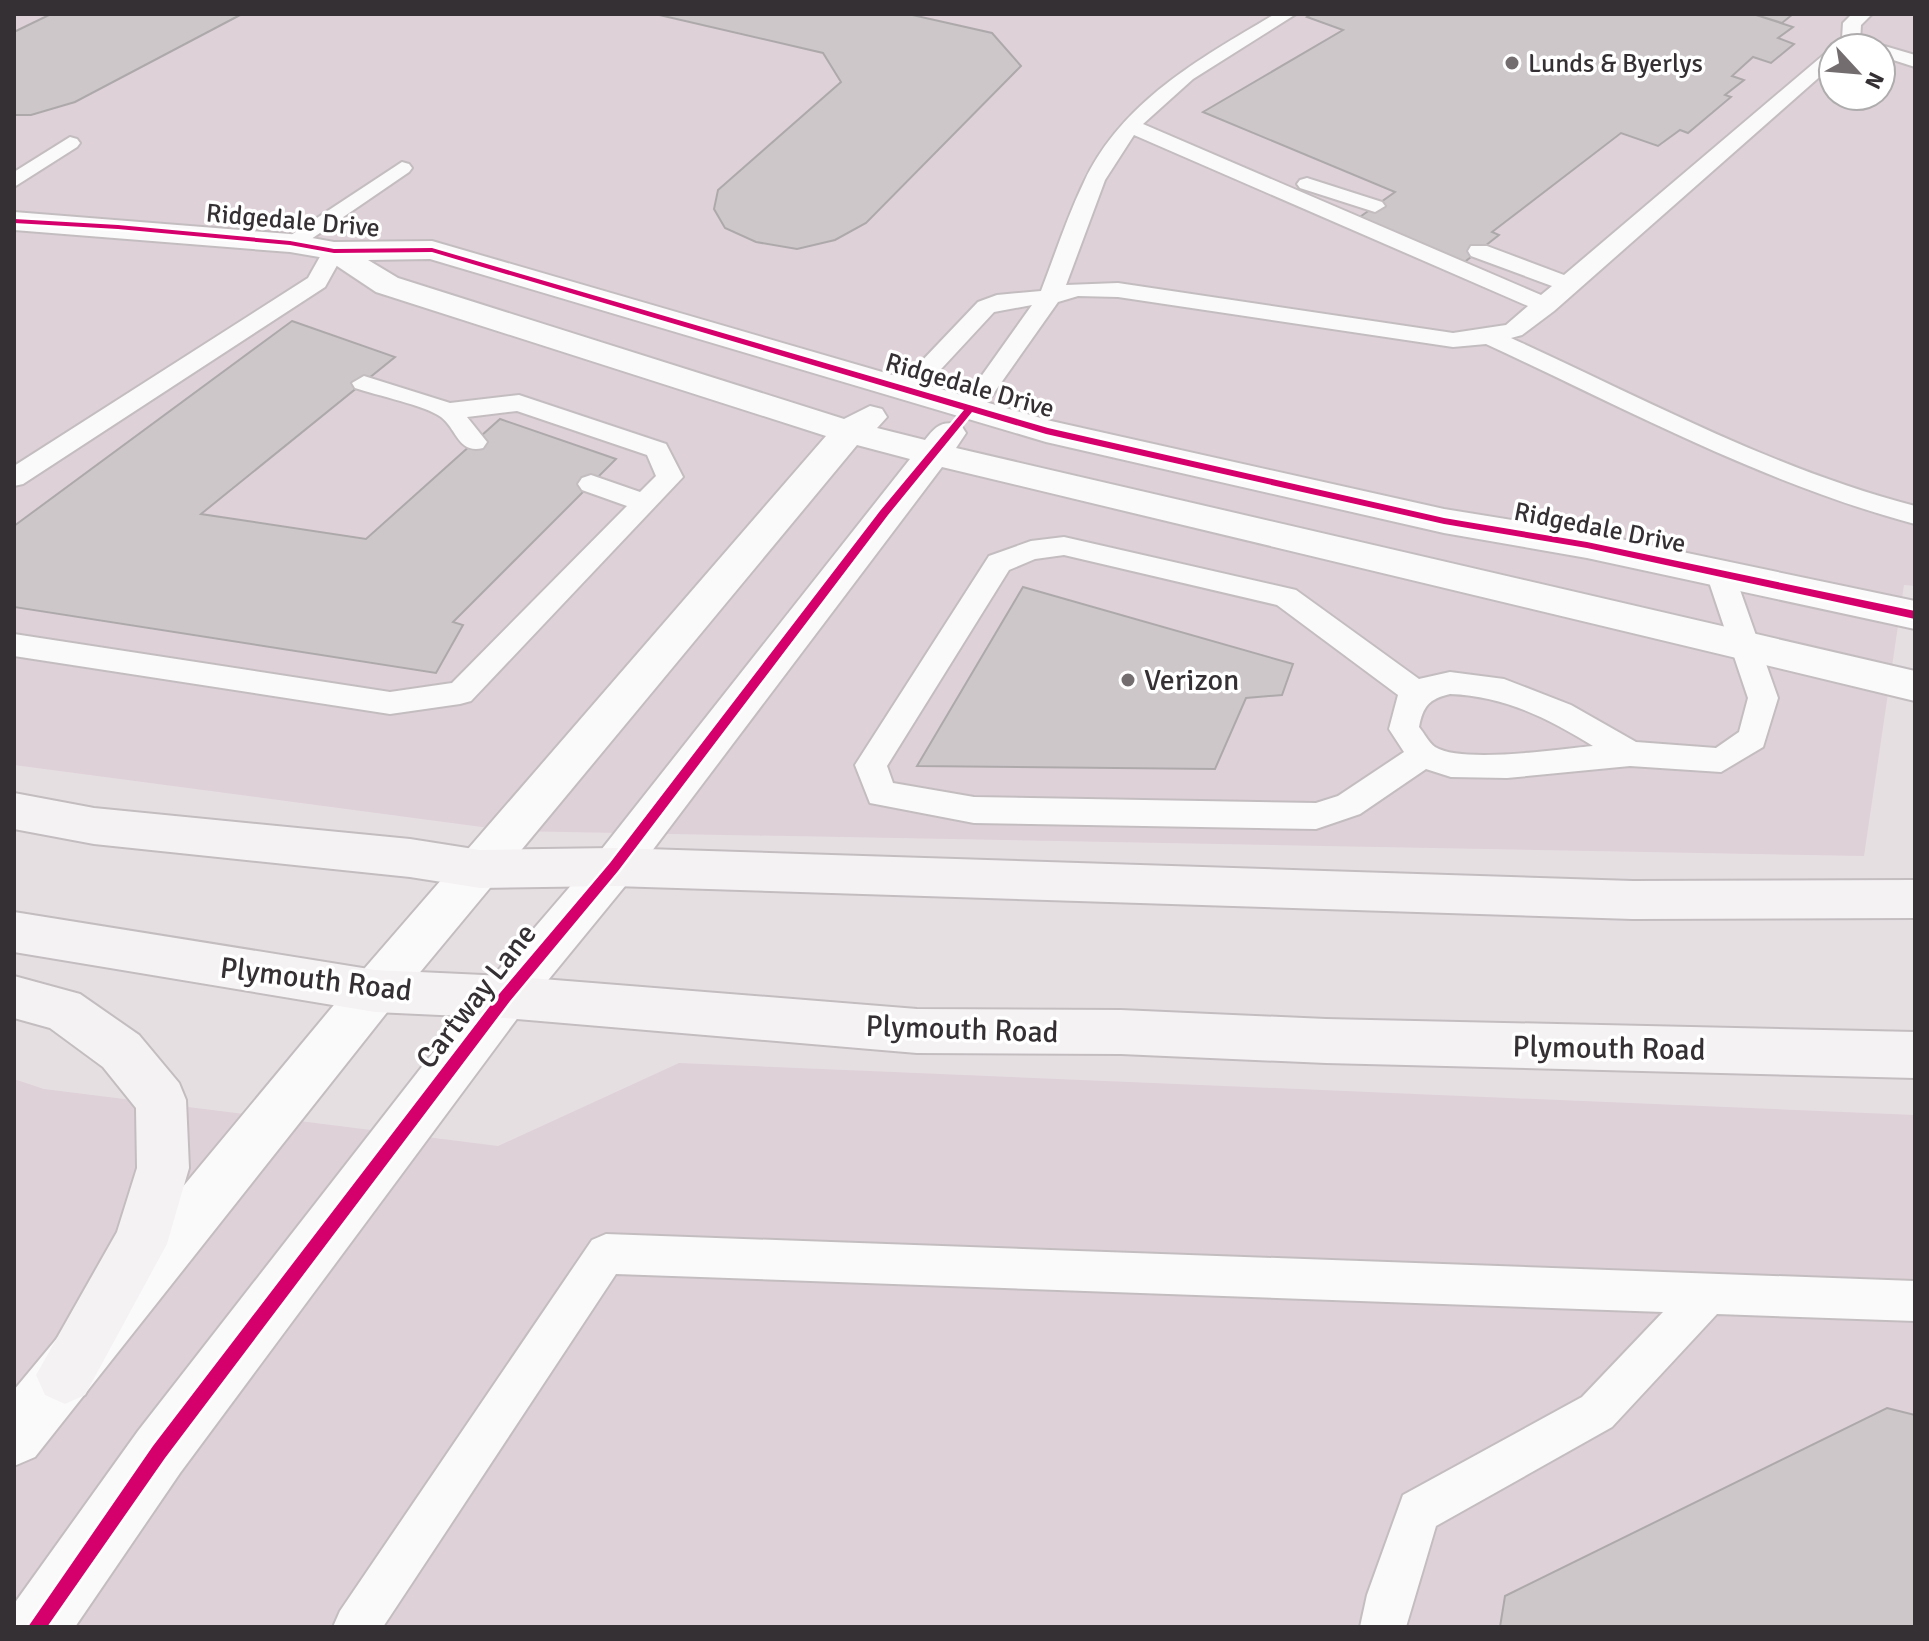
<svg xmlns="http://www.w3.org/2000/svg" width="1929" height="1641" viewBox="0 0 1929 1641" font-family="Signika,sans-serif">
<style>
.built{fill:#dfd1d8;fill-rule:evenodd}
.building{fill:#cdc7ca;stroke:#ada9ab;stroke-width:2}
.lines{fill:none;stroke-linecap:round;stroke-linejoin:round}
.service-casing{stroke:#c3bdc0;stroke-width:4}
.minor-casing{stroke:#c3bdc0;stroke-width:4}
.tertiary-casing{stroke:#c3bdc0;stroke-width:4}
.secondary-casing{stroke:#c3bdc0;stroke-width:4}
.service{fill:#fbfafb;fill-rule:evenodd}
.minor{fill:#fbfafb;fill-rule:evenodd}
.tertiary{fill:#fbfafb;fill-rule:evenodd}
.secondary{fill:#f5f2f4;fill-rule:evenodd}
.cycleway-casing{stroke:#fff;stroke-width:5}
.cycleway{fill:#d6006c;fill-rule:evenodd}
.poi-dot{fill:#736d70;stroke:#fff;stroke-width:3}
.labels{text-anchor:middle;stroke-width:7;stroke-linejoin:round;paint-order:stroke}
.far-poi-label{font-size:26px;fill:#353033;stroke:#fff;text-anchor:start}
.far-street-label{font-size:26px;fill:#353033;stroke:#fff}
.poi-label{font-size:30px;fill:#353033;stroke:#fff;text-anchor:start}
.street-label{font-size:30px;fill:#353033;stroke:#fff}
</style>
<rect width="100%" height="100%" fill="#e5dfe2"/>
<path class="built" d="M14 14H1915V586L1904 585 1864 856 512 831 14 765ZM1833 48H1881V96H1833Z
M679 1063 1915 1115V1627H14V1079L44 1089 498 1146Z"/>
<path class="building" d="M51 14H242L75 102 31 115H14V32Z
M655 14H908L992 33 1021 66 866 223 835 240 797 249 756 242 725 228 714 209 718 190 841 82 823 53Z
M1312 14H1753L1793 27 1778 38 1794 44 1771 63 1753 57 1732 76 1744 80 1725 95 1731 97 1688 133 1680 130 1658 146 1621 133 1492 232 1499 235 1462 264 1357 219 1395 192 1203 112 1343 30 1307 17Z
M1753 14H1793L1782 23Z
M292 321 395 357 201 514 366 539 500 419 616 459 453 622 463 625 436 673 14 607V526Z
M1023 587 1293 664 1282 695 1246 698 1215 769 917 766Z
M1887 1408 1915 1415V1627H1500L1505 1596Z"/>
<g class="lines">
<defs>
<path id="service" d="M1275 14H1296L1193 79 1143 124 1541 295 1552 286 1471 256 1468 251 1471 246H1487L1564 275 1827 52 1833 51V65L1554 311 1522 335 1511 338C1643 398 1775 470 1915 506V524C1765 484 1626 409 1486 344L1453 347 1118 297 1078 296 1058 302 979 414 970 417 958 409 1032 305 994 312 917 395H899L896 390 899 385 978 302 997 295 1041 291C1055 255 1067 217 1084 182 1122 101 1201 58 1275 14ZM1134 135 1528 306 1506 325 1453 333 1118 283 1066 285 1105 180Z
M1852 14H1872L1861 25 1860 41 1854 48H1834L1842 39 1843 23Z
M1881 45 1915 55V67L1881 56V48H1873Z
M70 137 77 139 80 143 77 147 14 187V172Z
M402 162 409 164 412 168 409 172 298 248H282L279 243Z
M1307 178 1382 202 1385 206 1375 212 1300 188 1297 184 1300 180Z
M334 244 345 251 325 287 23 484 14 486V466L308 278 326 246Z
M364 376 450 403 519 395 666 444 683 477 471 701 460 704 390 714 14 656V634L390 692 452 683 627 506 582 490 578 484 582 478 591 475 640 492 656 476 647 455 517 411 467 417 487 442 483 448C458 454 457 429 441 417 427 406 375 395 355 388L352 383Z
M1064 537 1296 590 1419 679 1450 672 1504 679 1571 705 1636 742 1716 748 1739 732 1748 698 1706 573 1710 566 1720 563 1730 566 1734 573 1778 698 1763 747 1721 772 1630 766 1507 778 1451 777 1426 769 1360 814 1316 829 974 823 870 803 855 765 989 556 1031 541ZM1064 555 1277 605 1398 695 1389 729 1404 752 1338 796 1316 803 974 797 893 783 887 766 1009 570 1035 559ZM1450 694C1504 696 1548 718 1593 746 1560 749 1462 764 1435 747 1429 743 1424 733 1419 727 1423 706 1429 699 1450 694Z
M606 1234 1915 1281V1321L1717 1314 1612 1427 1436 1526 1406 1627H1360L1367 1595 1403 1495 1582 1397 1663 1312 616 1274 383 1627H333L340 1611 592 1240Z"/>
<path id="minor" d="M375 970 392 976 399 991 392 1006 35 1457 14 1466V1390L358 976Z
M505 976 522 982 529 997 522 1012 180 1473 75 1627H14V1604L138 1431 488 982Z"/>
<path id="tertiary" d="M14 212 290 234 334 242 432 241 1051 421 1444 509 1587 532 1915 601V629L1587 558 1444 533 1046 442 430 259 368 260 398 278 844 419 870 406 882 409 887 417 877 428 925 440C936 426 942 420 961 425L966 433 956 448 1915 671V701L942 467 630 880 522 1012 505 1018 488 1012 481 997 488 982 598 854 910 459 857 445 392 1006 375 1012 358 1006 351 991 358 976 826 436 376 292 325 258 290 252 14 230Z"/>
<path id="secondary" d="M14 793 94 808 410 839 480 850 614 848 1633 881 1915 880V918L1633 919 614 886 480 888 410 877 94 844 14 829Z
M14 912 375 970 505 976 917 1009 1121 1010 1326 1019 1915 1032V1078L1326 1063 1121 1054 917 1053 505 1018 375 1012 14 952Z
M14 976 80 994 139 1035 179 1083 186 1100 189 1168 167 1244 85 1395 65 1404 45 1395 36 1375 117 1232 137 1168 136 1108 103 1067 50 1028 14 1018Z"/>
</defs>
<use href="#service" class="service-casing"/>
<use href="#minor" class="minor-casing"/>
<use href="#tertiary" class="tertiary-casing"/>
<use href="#secondary" class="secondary-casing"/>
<use href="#service" class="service"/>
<use href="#minor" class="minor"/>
<use href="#tertiary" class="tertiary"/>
<use href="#secondary" class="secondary"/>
<defs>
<path id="cycleway" d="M14 219 118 225 290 241 334 249 432 248 1048 428 1444 518 1587 542 1915 611V619L1587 548 1444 524 1046 434 972 412 888 515 618 871 510 1001 165 1458 47 1627H28L153 1446 500 993 610 863 880 511 964 410 432 252 334 253 290 245 118 229 14 223Z"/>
</defs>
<use href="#cycleway" class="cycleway-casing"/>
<use href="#cycleway" class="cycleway"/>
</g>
<g class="poi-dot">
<circle cx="1512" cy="63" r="8"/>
<circle cx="1128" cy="680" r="8"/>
</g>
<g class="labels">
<g class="far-poi-label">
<text x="1528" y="72">Lunds &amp; Byerlys</text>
</g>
<g class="far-street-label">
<text transform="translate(293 220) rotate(5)" y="9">Ridgedale Drive</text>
<text transform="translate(970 385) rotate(16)" y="9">Ridgedale Drive</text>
<text transform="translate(1600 527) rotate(11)" y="9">Ridgedale Drive</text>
</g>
<g class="poi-label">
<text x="1144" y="690">Verizon</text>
</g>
<g class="street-label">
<text transform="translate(316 979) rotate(7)" y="10">Plymouth Road</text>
<text transform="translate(476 996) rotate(-52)" y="10">Cartway Lane</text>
<text transform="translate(962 1029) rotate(2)" y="10">Plymouth Road</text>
<text transform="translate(1609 1048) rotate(1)" y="10">Plymouth Road</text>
</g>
</g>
<rect width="1929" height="1641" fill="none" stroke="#353033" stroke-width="32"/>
<g transform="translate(1857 72) rotate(116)"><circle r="38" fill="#ffffff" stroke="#aeacad" stroke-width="2"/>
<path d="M0-6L14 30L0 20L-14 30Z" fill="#736d70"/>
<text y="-12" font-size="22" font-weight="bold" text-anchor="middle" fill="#353033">N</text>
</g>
</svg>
